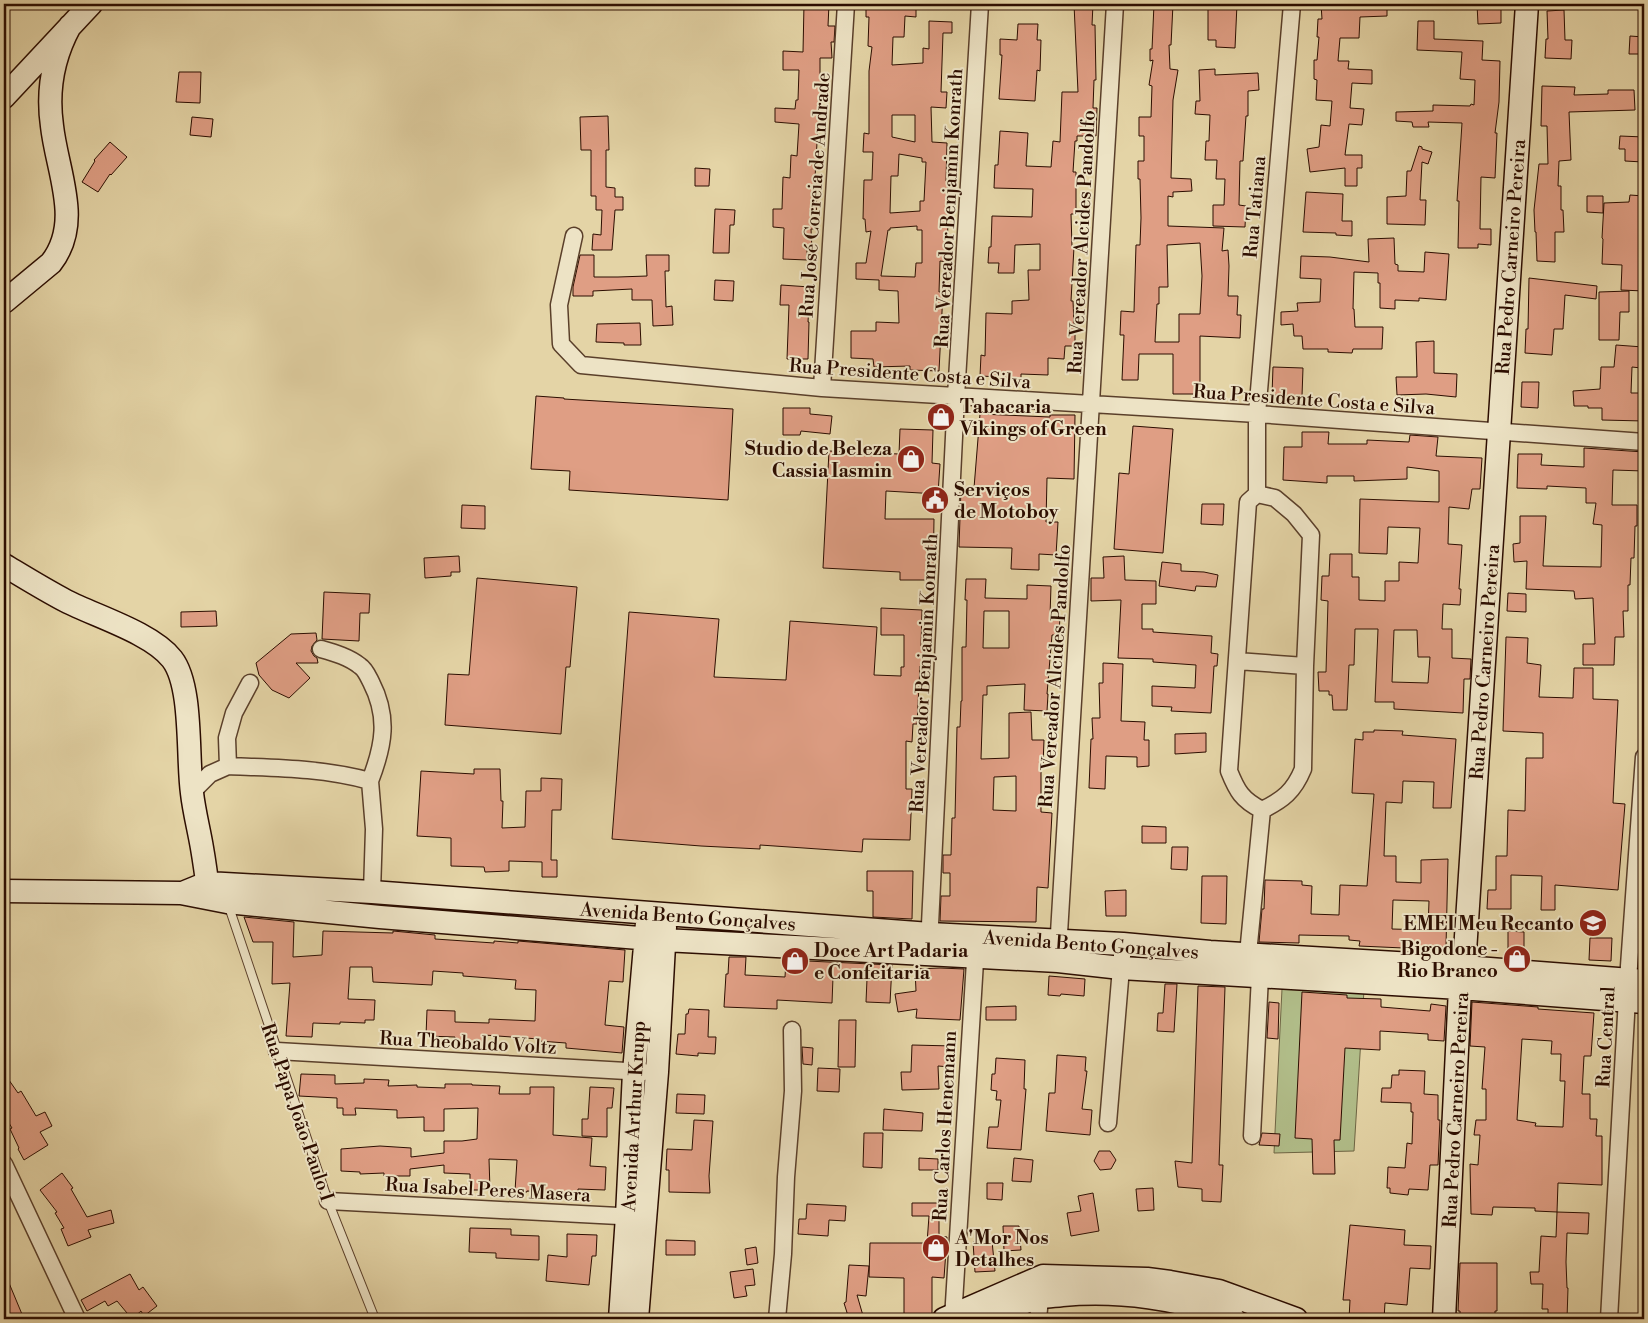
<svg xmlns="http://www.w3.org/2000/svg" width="1648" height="1323" viewBox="0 0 1648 1323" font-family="'Libre Bodoni',serif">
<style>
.green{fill:#b1bd89;stroke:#6e6544}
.building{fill:#df9e84;stroke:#2c0d00;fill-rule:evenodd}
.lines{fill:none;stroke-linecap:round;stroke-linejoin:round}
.lane-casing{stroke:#5a3f2a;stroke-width:10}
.street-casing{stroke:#5a3f2a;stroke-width:19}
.secondary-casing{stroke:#2c0d00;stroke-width:25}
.lane{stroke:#ede3c5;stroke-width:8}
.street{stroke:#ede3c5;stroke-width:16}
.secondary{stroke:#ede3c5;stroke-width:22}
.labels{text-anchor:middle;stroke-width:4;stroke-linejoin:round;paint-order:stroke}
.street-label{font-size:19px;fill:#2c0d00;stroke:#ede3c5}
.poi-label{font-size:19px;font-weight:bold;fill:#2c0d00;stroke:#ede3c5;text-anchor:start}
</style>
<rect width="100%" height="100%" fill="#e4d4a6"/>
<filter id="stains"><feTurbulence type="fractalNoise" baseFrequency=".004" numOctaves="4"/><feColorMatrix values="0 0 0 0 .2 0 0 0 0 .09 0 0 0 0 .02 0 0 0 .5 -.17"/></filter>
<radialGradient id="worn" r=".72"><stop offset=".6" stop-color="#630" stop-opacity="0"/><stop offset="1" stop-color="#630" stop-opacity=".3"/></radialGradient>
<path class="green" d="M1282 989 1364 990 1354 1151 1274 1153Z"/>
<path class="building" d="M804 4H829L828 26H835L834 42H831L832 58H820V80H823L822 111V125H818L815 178H817L816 229H811L812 250H807V260L783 259 784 228 773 227V209H782L783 177 790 178 791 155 797 156 799 124 775 122V108L795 109 796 100H798L799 70H783V51L803 52Z
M866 4H916V17L905 16 904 37H893L892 65 923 63V48L929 49V21L952 22V33H943L941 92H947L946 108 931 107 932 142 947 143 946 181H948L947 202H949L947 245H949L948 262 940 261 939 292H943L939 371 910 370V366L874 367 873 359 851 358V331H876V322L899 323 898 291 879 290V280L856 279V263H866L871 231 866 232 865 219H863L864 180H872L873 152H863L864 133 869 134V71L872 47 868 46 869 17H866ZM892 115H915V142L892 137ZM899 154 922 158V162H926L924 201H920V211L890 213 891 176H898ZM917 226V230H922V263H916L915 277 881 276 888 230H890V228Z
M1074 4H1093L1092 25H1095L1096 80H1094L1093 108H1097L1096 136H1077V141H1075L1073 172H1076V214H1071L1072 247H1074L1071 301H1073L1074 324H1075V346H1065L1064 359 1048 358V375L1021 374V378L980 376 981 355 985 356 986 313 1012 314V301L1029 300 1028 270H1040V244L1015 245 1014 273H998L999 263H988L989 247H991L992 216 1032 217 1033 189 994 188 995 165H998L1000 131 1028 133 1026 166 1051 167 1053 141 1060 142 1062 92H1078Z
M1154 4H1173L1171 45H1169L1170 69 1178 70 1173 100 1171 178 1191 179 1192 191 1173 192V197L1168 196V226L1224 228 1222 251 1228 250 1229 266 1228 296H1238L1237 315H1241L1240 338 1200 336V394H1173V354H1139L1138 380H1122L1124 335H1120L1121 311 1134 312 1136 245H1140L1141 218 1140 179H1138V161H1144V136H1139V117H1151L1152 86 1149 85 1153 60 1150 61V49H1152ZM1200 243 1202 276 1200 314H1179V342H1155L1157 304H1159V287H1168L1167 245Z
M1208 4H1237L1235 48 1216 47V40H1208Z
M1321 4H1387V16L1360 17 1359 38H1340L1338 61H1349L1348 69 1372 70V84L1352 83 1350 108 1364 109 1362 125 1349 124 1345 155H1362V168H1357V186H1345V168L1310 172 1307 149 1319 147 1321 125 1330 126 1332 101 1316 100 1317 80 1314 79V60H1317L1319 37H1317L1318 19H1322Z
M1477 4H1501V23L1478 24Z
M1564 10 1565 40H1572L1571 59 1545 58 1546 39H1548L1547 11Z
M1418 21H1434V39L1483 41 1482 60 1500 61 1499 102 1495 133H1497L1495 178 1481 177 1480 229H1491V245L1478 244V248H1458L1459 201H1457L1462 123 1428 122 1429 127H1413L1412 122 1396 121V112L1433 111V105L1470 106 1471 104 1474 105 1475 80 1460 79 1462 52 1417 50Z
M1018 24H1038L1037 40H1041L1040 71 1037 70 1035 101 999 99 1002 55H1000V39L1017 40Z
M1630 36 1644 37V54H1629Z
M1215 69V75L1258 73 1259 90 1248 91V116H1246L1243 161H1240L1239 205 1246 206 1245 227 1213 226V205H1224L1225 179H1216L1217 160H1205L1206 141H1209L1210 115 1195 114 1196 101H1200L1199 70Z
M179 72H201L200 103 176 102Z
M1542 86 1575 87 1574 95 1608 94V90H1634L1635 110 1569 112 1571 160 1559 161 1558 186H1561V210H1563L1564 232H1555V262L1537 261 1536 232H1535L1534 210 1539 164H1548L1547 126H1541Z
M608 116 609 150H606V187L615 188V197H623V210H615L612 250H592L593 234 601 235 602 210H596V196H591V150H581L580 117Z
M192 117 213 119 211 137 190 135Z
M1620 136 1644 137 1643 162 1625 161V149H1619Z
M110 142 127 157 111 175 110 174 98 192 82 182 95 161 94 160Z
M1419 146 1422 147V149L1432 152 1428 164 1422 162 1420 200H1426L1425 225 1387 224V197L1406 196 1407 171H1411Z
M695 168 710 169 709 186H695Z
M1306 192 1343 194 1342 221H1352V236L1336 235V233L1303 232Z
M1630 195 1644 196V291L1621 290 1622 265 1602 264 1603 239 1602 238 1604 203 1629 202Z
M1587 196H1603V213L1587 212Z
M715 209 735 210 734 225H730L729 253H713Z
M1394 238 1395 264 1398 265V271L1424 272 1425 252 1449 254 1446 300 1419 298V301L1395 300V309L1380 308V283H1378V273L1354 272 1353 309H1354L1355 327H1383L1382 349H1353L1352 353 1328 352V349H1303L1302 336H1294L1293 324 1281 325V312L1298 311 1297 303 1320 302 1321 279 1300 278 1301 256 1330 257 1369 262 1368 239Z
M580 255H594V277H618L647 276 646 255H669V271H665L666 307 672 306 673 325 653 326 652 300H632V289L593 291V296H573V287Z
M1529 278 1597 286 1596 299 1565 295 1563 329H1554L1552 355 1525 353 1526 329H1528Z
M715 280 734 281 733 301 714 300Z
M781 285 810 287 808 322H809L808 359H787L789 305H780Z
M1629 291V312H1620L1619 340H1599V292Z
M640 323 641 345H624V343L596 342 597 324Z
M1434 341V373L1457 374 1456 397 1426 394 1397 395 1396 377H1417L1416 342Z
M1616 345 1643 347 1641 368 1632 367 1631 393H1644V421L1602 420V408H1588V406H1574L1573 391 1600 389 1601 367H1614Z
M1273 367 1303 368 1302 396 1272 395Z
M1522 382H1539L1538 408 1521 407Z
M536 396 564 398V399L733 409 728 500 569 490 570 471 531 469Z
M783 408H810V414L832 416 830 434 801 431 800 435H783Z
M980 414 1050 417V415H1075L1074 479 1047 478 1046 522H1058L1056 555 1039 554V570L1011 569 1012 548 959 547 961 488H974Z
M1133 426 1173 429 1163 553 1114 549 1119 473 1129 474Z
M900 429 933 430 932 463 940 464 938 494 886 491 885 519H934L933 580H900V572L823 568 829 451 899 454Z
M1302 432H1329L1328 444H1367V440L1409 442 1410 435 1438 437 1436 456 1482 458 1480 489H1472L1469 509 1449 507 1448 544 1462 545 1459 589H1461L1460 605 1443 604 1442 629H1452V658L1471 659 1470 679H1464L1463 713 1394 709V702H1375L1378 629H1355L1354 665H1349L1347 710H1333L1332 695H1329V691H1319L1318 672H1326L1328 601 1321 600 1322 576H1329L1330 554H1352V577H1359V600L1385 601V581H1399V562L1418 563 1420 528 1388 527 1387 554 1359 553 1360 499 1439 502V471L1407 467V479L1354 481V476H1327V483L1283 480 1284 447H1302ZM1394 630H1417L1418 657H1430L1428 683 1392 682Z
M1584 448 1644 452V471L1613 470 1612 505H1637V526H1635L1634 558H1631L1630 585H1628V611H1623L1624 637H1615L1614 665H1583V644H1595L1593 598 1575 599 1574 591 1526 589 1527 561 1514 562 1513 544 1520 543V516H1546L1543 566 1601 567 1602 525 1593 524 1596 503H1586V488L1547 486V489L1517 488 1518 454H1542L1541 465 1584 467Z
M1202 504H1224L1223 525 1201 524Z
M462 505 485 506V529L461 528Z
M459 556 460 572H451V576L425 578 424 558Z
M1124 556 1125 580 1156 581V604H1142V629H1153V632L1212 636 1211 653 1218 654 1217 666H1214L1211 713 1171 711 1172 707 1152 706V686L1195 688 1196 665 1153 662V659L1118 658 1121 600 1091 601V578H1104L1103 557Z
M1162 562 1181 564V571L1204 572 1218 575 1216 587 1196 586 1195 591 1159 586Z
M477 578 577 587 570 667H566L561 734 445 725 448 674 469 675Z
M966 579H986L985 598 1027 599V585L1051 586 1050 616H1060L1059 635H1052L1047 694H1048L1047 711 1024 710 1025 684 987 686V695H983L981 759 1009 758V713L1031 712 1032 740H1044L1043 765H1041V812L1052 813 1048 888 1037 887 1036 922 940 921 941 896H950V873H943V855H951L952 818H955L957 727H960L961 701H962V647H966L967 600H965ZM984 611H1009V648H983ZM1016 776V811L993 810 994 777Z
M324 592 370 594 369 613H360L359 641 322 639Z
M1508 593 1526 594V612L1507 611Z
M881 608 922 610 921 646H926L925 666H920L917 724H913L912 742 906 741V789H912L910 840 863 839 862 852 760 845V849L701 846 612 839 629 612 719 619 714 677 786 680 790 621 877 627 874 675 901 676V667H904V635H881Z
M216 611 217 626 181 627V612Z
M316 633 317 640 312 646 311 651 314 656 317 658 318 663H296L310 678 289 698 272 690 259 675 256 663 291 634Z
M1506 637 1528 638 1527 663 1541 665 1539 697 1573 698 1574 668H1593V699L1618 700 1613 803 1625 804 1618 890 1555 885V910H1541L1542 876 1511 875V909H1487L1488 890H1496V856H1507L1508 810 1525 811 1526 758H1543V733L1503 731Z
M1103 663 1123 664 1121 721 1145 722 1144 740H1149V766L1137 767V757L1106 756 1105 789 1089 788 1091 739H1093L1092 718H1100L1099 683H1103Z
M1374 730 1403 731 1402 735 1456 739 1451 808H1433L1434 782 1403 781 1402 803 1386 802 1385 828 1384 856H1396V882L1421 883V860L1448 859 1446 947H1426V949L1359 946 1360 941 1349 940V936L1299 935V943L1259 942 1262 909H1264L1265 880 1302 881V885L1312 886 1311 914 1339 915 1340 885 1367 886 1374 794 1352 793 1355 739 1363 740V732H1374ZM1393 900 1429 901 1428 930 1392 929Z
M1206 733V752L1175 754V734Z
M474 769H500L501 801H503L502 828 525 827 526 791H541V778L562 779 561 810H552L551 860H557V877H542V862L509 861V871L485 872 484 867 451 866V838L417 836 421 771 474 774Z
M1142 826 1166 827V843H1142Z
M1172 847H1188L1187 870 1171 869Z
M867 871H913L912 919 873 917V891H867Z
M1202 876H1227L1226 924 1201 923Z
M1126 890V916H1106L1105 891Z
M244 917 294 922 293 957 322 955 323 931 393 933V931L435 935V939L494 943V941L518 943V941L625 950 623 982 609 981 605 1025 624 1027 622 1053 566 1048V1043L539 1041V1039L484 1035V1045L455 1043V1037L426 1036 427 1010 455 1011V1022L489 1023V1019L535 1021 536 990 515 989 516 980 463 976V973L433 971 432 985 373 982 372 967H350L348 999 375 1000 374 1020H365V1023L340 1022V1024L313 1023 312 1037 286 1036 290 983 272 984 273 942H253Z
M1508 931 1524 932V956H1508Z
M1590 938H1612L1611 961 1589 960Z
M729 957H746L745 975 785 977 786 960 892 965 890 1003 866 1002 867 979 833 977 832 1003 777 1000V1009L724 1007 726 974H728Z
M940 968 964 969 960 1020 916 1018 917 1009 898 1012 895 994 916 991 915 969Z
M1049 976 1085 979 1084 996 1061 994 1060 996 1048 995Z
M1165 984H1177L1174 1032 1157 1031 1158 1013H1163Z
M1198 986 1225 987 1219 1165H1223L1221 1202 1202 1201V1189L1178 1187 1175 1161 1192 1163Z
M1302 992 1347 995V998L1381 999V1007L1430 1011 1431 1004 1446 1006 1444 1041 1428 1040V1034L1380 1031V1050L1345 1048 1340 1140H1334L1335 1174H1313L1312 1139 1295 1138Z
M1269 1002 1279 1003 1278 1039 1267 1038Z
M1472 1002 1538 1007V1009L1594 1013 1591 1056H1584L1582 1094H1590V1119H1597L1596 1136H1602V1185L1558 1183 1557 1212 1535 1211V1208L1493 1207 1492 1215 1471 1214 1470 1164 1478 1165 1480 1135H1474L1476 1120H1486V1089H1482L1485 1047 1470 1046ZM1522 1039 1552 1041 1551 1054H1561L1560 1081H1565L1563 1127 1535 1126 1536 1123 1517 1120Z
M1016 1006V1020H986V1007Z
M689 1009 709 1010 708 1037H716L715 1054 698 1053V1056L676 1054 678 1034H685L686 1014H688Z
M839 1020H856L855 1067H838Z
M912 1045 953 1046 951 1067 938 1066 939 1089 902 1090 901 1072H911Z
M802 1047 813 1048 812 1065 803 1064Z
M1057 1055 1086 1057 1085 1071H1087L1082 1109 1092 1110 1090 1135 1046 1131 1049 1093H1055Z
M996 1058 1025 1060 1024 1089H1026L1021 1150 987 1148 989 1127H998L1001 1100H996L997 1091 991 1090 992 1074H995Z
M818 1068 840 1069 839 1092 817 1091Z
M1399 1070 1425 1071 1424 1094 1438 1095V1120H1440L1438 1165H1430L1428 1190 1409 1189 1408 1195 1390 1193V1188H1387L1388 1167 1405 1168 1407 1143 1412 1144 1413 1112H1411V1103L1381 1102 1382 1088H1391L1392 1075H1399Z
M4 1073 18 1093 21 1091 36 1116 45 1112 52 1126 40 1132 48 1145 24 1160 18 1149 19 1148 10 1129 12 1128 4 1115Z
M301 1074 335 1075V1084L364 1083V1079L389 1080 388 1086 417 1085V1087L445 1088V1084H472V1085L500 1086 499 1094H530V1087H554L553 1135 592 1138 590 1166 606 1167 605 1190 578 1189V1194L527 1191V1192L515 1191 517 1160 489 1159 490 1190H470V1174L444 1173V1165L410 1169V1176H384V1173L360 1174V1172L341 1171V1149L380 1146 411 1148V1157L444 1153V1141H462L477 1139 478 1108 444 1109V1131H424V1117L397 1118V1110L355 1108 356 1115H343V1108H337V1098L299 1096Z
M590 1087 614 1088 612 1108H607V1137L582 1136V1119H588Z
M677 1094 705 1095 704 1114 676 1113Z
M884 1109 923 1113 922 1131 883 1130Z
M694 1120 713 1121 709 1176 710 1193 669 1192V1170H666L667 1149 692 1150Z
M864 1133H883L882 1168 863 1167Z
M1262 1133 1280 1134 1279 1146 1259 1145Z
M1099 1151H1110L1116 1160 1111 1169 1100 1170 1094 1161Z
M919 1158 938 1159V1170H919Z
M1014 1158 1033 1160 1031 1182 1012 1181Z
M62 1173 73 1188 71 1189 87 1217 111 1210 114 1223 88 1230 91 1237 68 1246 61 1229 64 1228 55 1213 57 1212 40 1190Z
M987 1183H1003L1002 1200 987 1199Z
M1153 1188 1154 1210 1138 1211 1136 1189Z
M1093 1193 1099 1231 1071 1236 1067 1213 1081 1211 1078 1196Z
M912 1203H939V1236L947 1237 944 1278 932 1277V1316L904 1315V1278L869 1277 870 1243H927L929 1216H912Z
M807 1204 846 1206 845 1221 829 1220 828 1236 798 1234 799 1219H806Z
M1557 1212 1589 1213 1588 1234 1567 1233 1566 1262 1567 1288H1568L1567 1319H1548V1309H1542L1543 1284H1531L1530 1272H1539L1541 1236 1556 1237Z
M1350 1225 1405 1230 1404 1245 1431 1246 1430 1269 1410 1268 1407 1305 1385 1303 1384 1319H1349L1350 1300H1343Z
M1003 1226H1019L1021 1250 1004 1251Z
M470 1228 511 1229V1235L539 1236V1260L496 1258V1253L469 1252Z
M567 1234 597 1235 596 1256H592L589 1285 546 1281 548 1255 567 1257Z
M666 1240 695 1241V1255H666Z
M992 1241 995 1271 975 1272 973 1242Z
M756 1247 758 1263 747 1265 745 1249Z
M1460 1263H1497V1311H1495V1319H1460V1311H1458Z
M849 1265 869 1266 866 1296 857 1295 864 1319H849L844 1303 846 1302Z
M753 1269 755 1285 745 1286 747 1296 734 1298 730 1272Z
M4 1271 24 1319H4Z
M130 1274 139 1290 143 1287 157 1306 144 1316 141 1311 132 1319 117 1301 108 1306 105 1301 87 1311 81 1300Z"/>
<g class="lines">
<defs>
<path id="lane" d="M228 904 328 1201 375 1319"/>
<path id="street" d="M574 236 559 305 561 344 581 365 822 388 1257 414 1644 442
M822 388 846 4
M1257 494 1275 498 1294 514 1311 535 1305 666 1303 769C1294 791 1283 800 1262 810
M321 649C335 653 349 657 360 666 365 669 368 676 371 682 389 717 384 745 370 781
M1237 661 1305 666
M228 766C277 768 322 768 370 781L374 829 372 892
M192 792 210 774 228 766 227 738 234 713 250 683
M929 945 956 396 980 4
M1058 950 1115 4
M1248 954 1262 810C1242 800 1237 791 1229 771L1248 502 1257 494V414L1292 4
M277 1051 644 1072
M1108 1123 1123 944
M1252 1136 1260 976
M4 1164 77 1319
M328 1201 638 1217
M777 1319 783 1254 786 1177 793 1091 792 1030
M953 1319 976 945
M1038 1319 1041 1288
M1609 1319 1628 980 1644 757"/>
<path id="secondary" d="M4 97 91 4
M4 302 51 263C83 222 57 172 52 126 47 91 53 57 70 26
M4 565C24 577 45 590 66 601 95 616 152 633 172 659 193 686 187 757 192 793 194 811 199 830 202 848 205 865 207 881 209 897
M4 891 181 893 227 902 380 917 664 940 1058 961 1121 968 1460 988 1644 1002
M185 892 207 883 372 892 930 934 1123 944 1210 952 1464 967 1644 981
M620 1319 627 1216 634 1072 647 923
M637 1319 657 1072 665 927
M944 1319 1043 1276 1147 1279 1170 1282 1219 1291 1296 1319
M986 1319C1001 1311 1023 1302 1039 1298 1046 1296 1054 1296 1062 1295 1119 1290 1180 1298 1234 1319
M1444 1319 1460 988 1464 967 1527 4"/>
</defs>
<use href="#lane" class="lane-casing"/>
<use href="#street" class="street-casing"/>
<use href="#secondary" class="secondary-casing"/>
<use href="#lane" class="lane"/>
<use href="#street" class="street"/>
<use href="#secondary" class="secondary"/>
</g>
<defs>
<symbol id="shop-disc" viewBox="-11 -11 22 22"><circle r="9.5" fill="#8f2418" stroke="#ede3c5"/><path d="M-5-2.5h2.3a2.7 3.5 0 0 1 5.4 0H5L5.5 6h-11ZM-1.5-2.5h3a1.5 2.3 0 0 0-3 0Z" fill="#fff"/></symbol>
<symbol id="civic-disc" viewBox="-11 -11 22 22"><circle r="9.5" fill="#8f2418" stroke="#ede3c5"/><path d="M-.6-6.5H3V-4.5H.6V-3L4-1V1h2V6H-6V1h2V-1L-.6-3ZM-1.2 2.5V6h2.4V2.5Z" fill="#fff"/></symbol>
<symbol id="school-disc" viewBox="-11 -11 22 22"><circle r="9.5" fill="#8f2418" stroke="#ede3c5"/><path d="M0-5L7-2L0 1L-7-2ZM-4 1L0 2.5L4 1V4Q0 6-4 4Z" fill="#fff"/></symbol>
</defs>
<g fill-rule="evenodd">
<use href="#shop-disc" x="925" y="401" width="32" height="32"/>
<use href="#shop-disc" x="895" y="443" width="32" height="32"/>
<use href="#civic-disc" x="919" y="484" width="32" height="32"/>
<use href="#school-disc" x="1577" y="907" width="32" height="32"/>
<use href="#shop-disc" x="1501" y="943" width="32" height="32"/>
<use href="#shop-disc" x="779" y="945" width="32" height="32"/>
<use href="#shop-disc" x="920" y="1232" width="32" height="32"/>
</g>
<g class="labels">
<g class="street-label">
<text transform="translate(814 195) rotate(-86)" y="7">Rua José Correia de Andrade</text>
<text transform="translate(1254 207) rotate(-85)" y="7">Rua Tatiana</text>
<text transform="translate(948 208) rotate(-87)" y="7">Rua Vereador Benjamin Konrath</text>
<text transform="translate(1081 242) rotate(-87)" y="7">Rua Vereador Alcides Pandolfo</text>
<text transform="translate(1510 257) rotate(-86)" y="7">Rua Pedro Carneiro Pereira</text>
<text transform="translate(910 373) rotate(4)" y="7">Rua Presidente Costa e Silva</text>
<text transform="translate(1314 399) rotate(4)" y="7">Rua Presidente Costa e Silva</text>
<text transform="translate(1484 662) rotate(-86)" y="7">Rua Pedro Carneiro Pereira</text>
<text transform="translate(923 673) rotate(-87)" y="7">Rua Vereador Benjamin Konrath</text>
<text transform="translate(1054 676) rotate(-86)" y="7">Rua Vereador Alcides Pandolfo</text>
<text transform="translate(688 916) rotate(4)" y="7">Avenida Bento Gonçalves</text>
<text transform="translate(1091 944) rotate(4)" y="7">Avenida Bento Gonçalves</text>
<text transform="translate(1605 1037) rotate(-87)" y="7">Rua Central</text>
<text transform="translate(468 1042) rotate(3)" y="7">Rua Theobaldo Voltz</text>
<text transform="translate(1455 1110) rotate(-87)" y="7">Rua Pedro Carneiro Pereira</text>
<text transform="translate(298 1112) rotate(71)" y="7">Rua Papa João Paulo I</text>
<text transform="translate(633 1116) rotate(-87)" y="7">Avenida Arthur Krupp</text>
<text transform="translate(944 1126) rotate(-87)" y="7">Rua Carlos Henemann</text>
<text transform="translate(488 1189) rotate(3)" y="7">Rua Isabel Peres Masera</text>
</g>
<g class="poi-label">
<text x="960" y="413">Tabacaria<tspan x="960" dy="22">Vikings of Green</tspan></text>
<text x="892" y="455" text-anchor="end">Studio de Beleza<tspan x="892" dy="22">Cassia Iasmin</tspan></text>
<text x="954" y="496">Serviços<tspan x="954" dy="22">de Motoboy</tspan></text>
<text x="1574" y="930" text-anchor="end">EMEI Meu Recanto</text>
<text x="1498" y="955" text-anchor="end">Bigodone -<tspan x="1498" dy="22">Rio Branco</tspan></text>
<text x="814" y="957">Doce Art Padaria<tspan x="814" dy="22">e Confeitaria</tspan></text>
<text x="955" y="1244">A'Mor Nos<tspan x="955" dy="22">Detalhes</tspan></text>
</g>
</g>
<rect width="1648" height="1323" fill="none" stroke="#e4d4a6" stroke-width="20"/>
<rect x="5" y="5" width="1638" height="1313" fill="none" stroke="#2c0d00" stroke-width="2.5"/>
<rect x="10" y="10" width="1628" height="1303" fill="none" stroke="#2c0d00"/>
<rect width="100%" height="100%" filter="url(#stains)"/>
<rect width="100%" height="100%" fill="url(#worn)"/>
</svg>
